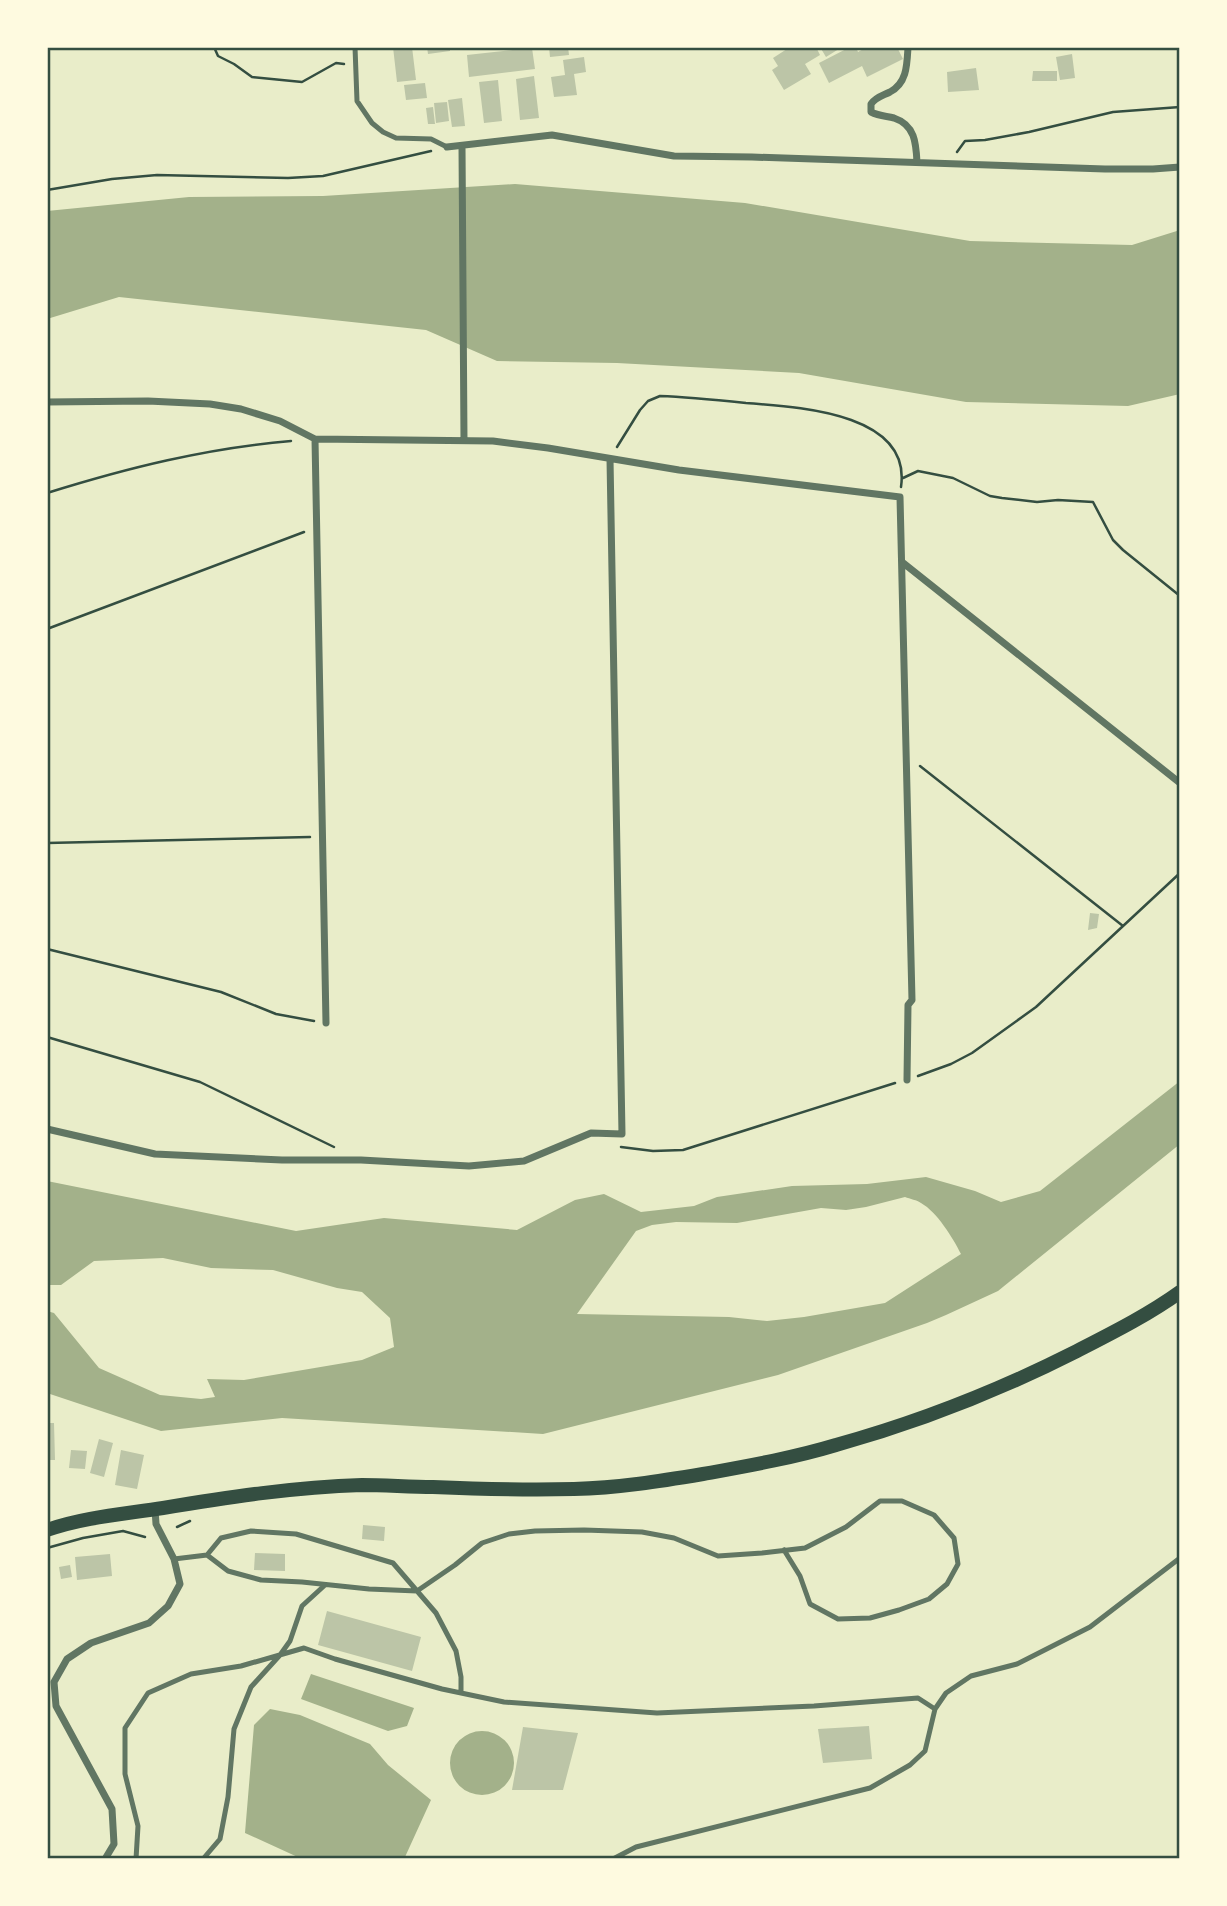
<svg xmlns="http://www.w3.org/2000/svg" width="1227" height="1906" viewBox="0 0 1227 1906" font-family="Raleway,sans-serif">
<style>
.water{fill:#a3b18a;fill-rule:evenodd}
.building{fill:#bcc5a7}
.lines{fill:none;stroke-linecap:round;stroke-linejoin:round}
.path{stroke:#344e41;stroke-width:2.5}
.service{stroke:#617663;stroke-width:5}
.minor{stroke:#617663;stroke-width:7}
.secondary{stroke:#344e41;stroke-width:14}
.neatline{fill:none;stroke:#344e41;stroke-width:2.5}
</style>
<rect width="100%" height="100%" fill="#e9edc9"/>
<path class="water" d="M515 184 745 203 970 241 1132 245 1180 230V394L1128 406 966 402 799 373 617 363 497 361 426 330 119 297 47 319V211L189 197 323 196Z
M1180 1081V1144L998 1291 946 1315 927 1323 778 1375 543 1434 282 1418 161 1431 47 1393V1311L54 1313 99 1368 160 1395 201 1399 215 1397 207 1379 244 1380 362 1360 394 1347 390 1318 362 1292 337 1288 273 1270 211 1268 163 1258 94 1261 61 1285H47V1181L296 1231 384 1218 517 1230 575 1200 604 1194 641 1212 694 1206 717 1197 792 1186 867 1184 926 1177 975 1191 1001 1202 1040 1191ZM905 1197C910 1199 917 1200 921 1203 937 1212 953 1238 961 1254L885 1303 804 1317 767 1321 729 1317 577 1314 636 1231 652 1225 676 1222 737 1223 821 1208 846 1210 866 1207Z
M311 1674 414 1708 407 1726 388 1731 301 1699Z
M270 1709 300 1715 370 1744 388 1765 431 1800 405 1857 392 1859H302L245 1833 254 1725Z
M450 1763a32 32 0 1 1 64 0a32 32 0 1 1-64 0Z"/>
<path class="building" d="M393 47H412L416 80 397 82Z
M427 47H450V51L428 54Z
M549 47H568L569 55 550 57Z
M790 47H816L820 55 805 64 811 74 784 90 772 70 778 66 773 58Z
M820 47H842L826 57Z
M850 47H856L858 52 867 47H897L903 59 867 77 862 66 829 83 819 63Z
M532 48 535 69 469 77 467 55Z
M1072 54 1075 78 1060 80 1056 57Z
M584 57 586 72 574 74 577 95 554 97 551 77 565 75 563 60Z
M976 68 979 90 948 92 947 72Z
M1033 71H1057V81H1032Z
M534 76 539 118 520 120 516 79Z
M498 80 502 121 484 123 479 82Z
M425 83 427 98 406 100 404 85Z
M462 98 465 126 452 127 448 100Z
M447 102 449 121 436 123 434 103Z
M433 107 435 124H428L426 108Z
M1090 913 1099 914 1097 928 1088 930Z
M47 1423H54L55 1460H47Z
M99 1439 113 1443 104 1477 90 1473Z
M71 1450 87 1451 85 1469 69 1468Z
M121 1450 144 1455 137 1489 115 1485Z
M363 1525 385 1527 384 1541 362 1539Z
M255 1553 285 1554V1571L254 1570Z
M110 1554 112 1576 77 1580 75 1557Z
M70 1565 72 1577 61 1579 59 1567Z
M327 1611 421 1637 412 1671 318 1645Z
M869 1726 872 1759 823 1763 818 1729Z
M523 1727 578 1733 563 1790H512Z"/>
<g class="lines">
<path class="path" d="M214 47 218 56 234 64 252 77 302 82 336 63 344 64
M957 152 965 141 985 140 1029 132 1113 112 1180 107
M47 190 112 179 157 175 288 178 323 176 431 151
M617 447 640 410 648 401 660 396C688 397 717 400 746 403 796 407 912 412 901 487
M903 478 918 471 953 478 990 496 1002 498 1037 502 1058 500 1093 502 1113 540 1123 550 1180 596
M47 493C127 468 207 448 291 441
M47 629 304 532
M920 766 1123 926
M47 843 310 837
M47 949 221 992 276 1014 314 1021
M47 1037 200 1082 334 1147
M918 1076 951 1064 972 1053 1036 1007 1180 873
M621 1147 653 1151 683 1150 895 1083
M177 1527 190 1521
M47 1548 83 1538 123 1531 145 1537"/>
<path class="service" d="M355 47 357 101 372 123 383 132 396 138 431 139 447 147
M207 1555 221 1538 251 1531 296 1534 393 1563 436 1613 456 1651 461 1677V1693
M174 1559 207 1555 228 1571 261 1580 302 1582 369 1589 417 1591 455 1565 482 1543 509 1534 535 1531 584 1530 642 1532 674 1538 718 1556 762 1553 805 1548 846 1527 880 1501H902L934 1515 954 1538 958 1564 947 1584 929 1599 899 1610 870 1618 838 1619 810 1604 800 1576 784 1550
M136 1859 138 1826 125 1774V1728L148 1693 191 1674 241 1666 304 1648 335 1659 442 1689 504 1702 657 1713 814 1706 918 1698 935 1709
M203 1859 220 1839 228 1797 234 1729 251 1687 280 1655 290 1641 302 1606 325 1585
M613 1859 636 1847 870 1788 910 1765 925 1751 935 1709 946 1693 971 1676 1017 1664 1090 1627 1180 1558"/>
<path class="minor" d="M908 47C907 65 907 83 890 92 882 96 876 97 871 104V112C879 116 886 116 894 118 915 125 916 143 917 162
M462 146 464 440
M447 147 552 135 674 156 752 157 1105 169H1153L1180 167
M47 402 148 401 210 404 241 409 280 421 315 439 493 441 548 448 679 470 900 497 912 1000 908 1005 907 1080
M315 439 326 1023
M902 562 1180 783
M47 1129 155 1154 282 1160H361L469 1166 524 1161 591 1133 622 1134 610 459
M105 1859 114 1844 112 1809 56 1706 54 1682 67 1659 91 1643 149 1623 168 1606 180 1584 174 1559 156 1524 155 1509"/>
<path class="secondary" d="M47 1530C84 1517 125 1514 163 1508 229 1497 295 1487 362 1485 386 1485 409 1487 433 1487 480 1489 527 1490 574 1489 618 1488 661 1481 703 1474 747 1466 793 1458 836 1445 919 1422 1000 1390 1077 1351 1112 1333 1148 1315 1180 1292"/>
</g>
<rect width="1227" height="1906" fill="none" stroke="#fefae0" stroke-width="98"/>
<rect x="49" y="49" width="1129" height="1808" class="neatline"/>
</svg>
